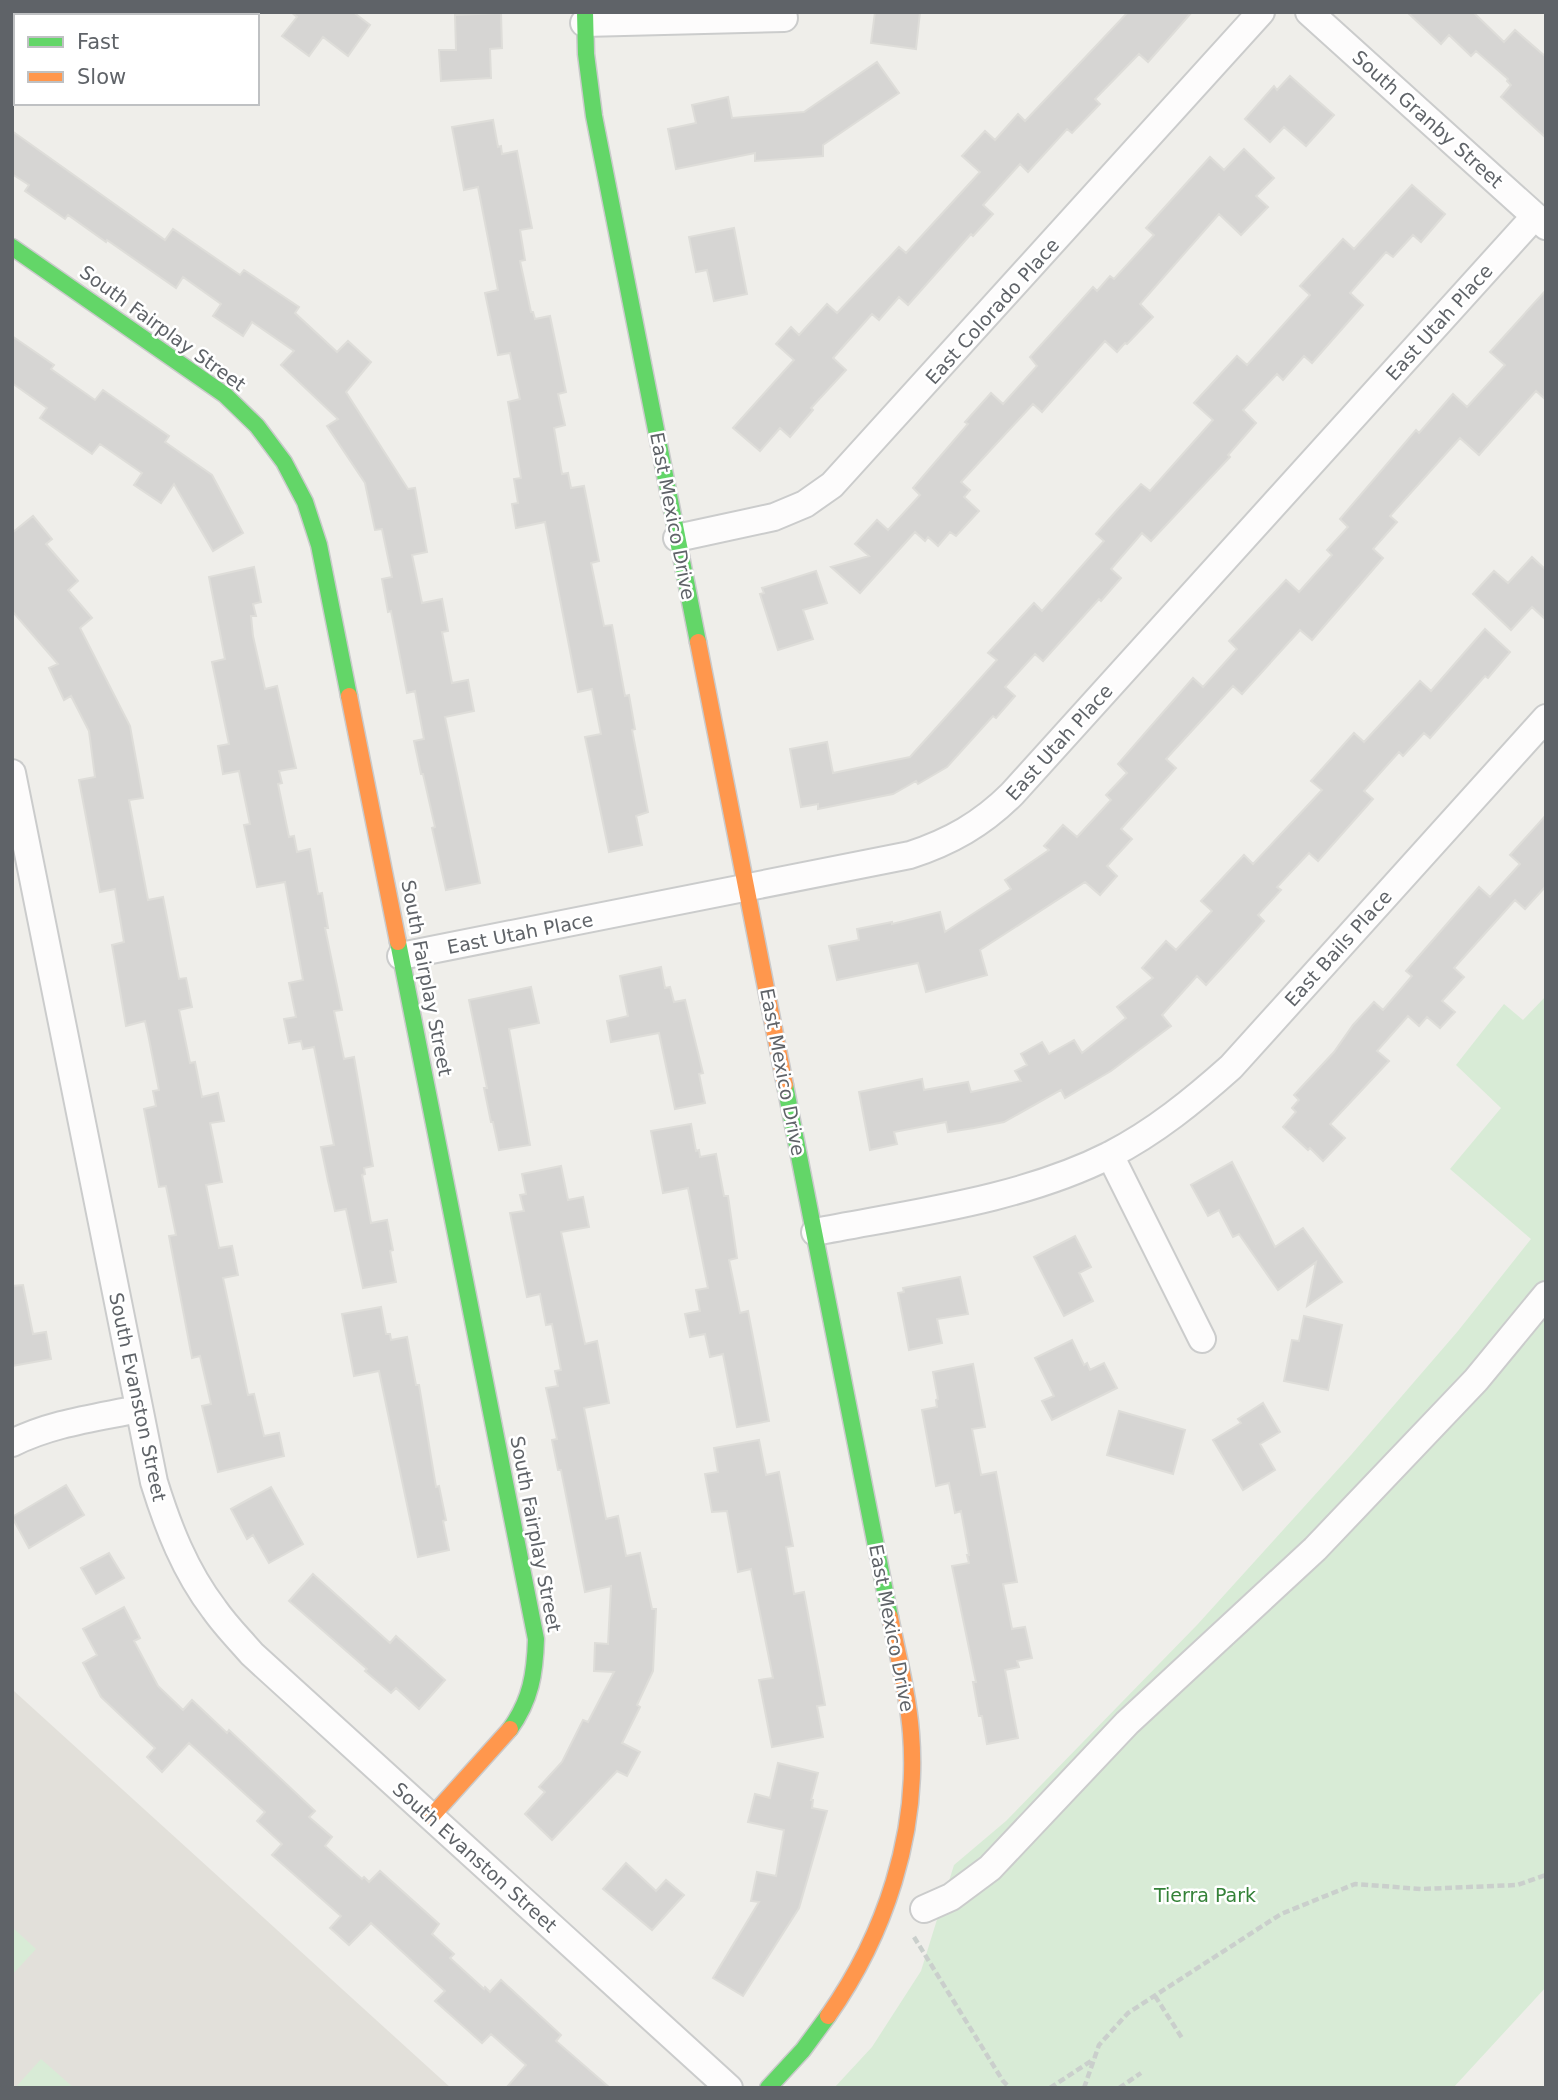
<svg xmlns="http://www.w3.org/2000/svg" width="1558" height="2100" viewBox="0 0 1558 2100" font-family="'DejaVu Sans',sans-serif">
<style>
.education{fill:#e2e0da}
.green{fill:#d8ebd6}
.building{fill:#d6d5d3;stroke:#deddd9;stroke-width:2}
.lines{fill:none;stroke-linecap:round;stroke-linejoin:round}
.street-casing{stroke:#cbcccc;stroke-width:30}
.fast-casing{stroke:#cacacb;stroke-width:19}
.slow-casing{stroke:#cacacb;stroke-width:19}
.path{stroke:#cacfcc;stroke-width:4.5;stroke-dasharray:7 3.5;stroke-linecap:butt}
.street{stroke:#fdfcfc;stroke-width:26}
.fast{stroke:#63d668;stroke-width:16}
.slow{stroke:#ff974d;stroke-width:16}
.labels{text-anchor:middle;stroke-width:5;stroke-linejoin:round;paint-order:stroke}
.street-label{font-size:19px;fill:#5f6368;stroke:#fff}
.park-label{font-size:19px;fill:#348238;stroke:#fff}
</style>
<rect width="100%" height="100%" fill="#efeeea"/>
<path class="education" d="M14 1691 451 2088H12V1693Z"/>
<path class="green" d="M1546 996V1987L1453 2088H834L872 2047 921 1971 954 1865 1006 1821 1197 1625 1351 1455 1458 1331 1531 1239 1450 1169 1501 1108 1456 1065 1504 1004 1523 1020Z
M12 1927 36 1949 12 1975Z
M41 2059 74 2088H15Z"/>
<path class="building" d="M291 12H353L370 25 348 56 323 37 309 56 282 36 297 17Z
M875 12H920L916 49 871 43Z
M1128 12H1192L1148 62 1139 54 1095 99 1100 104 1072 133 1067 129 1028 172 1020 164 983 205 993 214 973 236 971 234 908 305 899 297 879 320 872 314 833 358 846 370 811 408 813 410 790 437 780 428 760 451 733 428 794 360 776 344 791 327 799 335 827 304 837 313 899 247 906 253 980 172 962 156 985 131 995 140 1018 114 1025 121Z
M1407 12H1473L1504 42 1515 30 1546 57V138L1501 97 1511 85 1507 81 1508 79 1476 51 1471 56 1449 35 1441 44Z
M501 13 502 48 490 49 491 78 441 81 439 50H456L455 15Z
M877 62 899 93 823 145V156L755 161V153L676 169 668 129 696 123 692 105 728 97 732 118 804 112Z
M1290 76 1334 115 1306 146 1284 127 1270 142 1245 119 1274 86 1277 90Z
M493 120 498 147 501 146 502 154 517 151 532 228 520 230 525 260 520 261 531 312H533L535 319 550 316 566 392 558 394 565 425 554 428 562 474 568 473 571 488 584 486 599 561 591 563 604 626 612 625 625 696 629 695 635 729 632 730 648 812 636 816 642 845 609 852 585 737 601 734 592 689 578 692 545 522 516 528 512 504 518 503 514 479 521 478 508 402 520 399 510 353 498 355 485 293 498 290 478 187 464 190 452 127Z
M12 131 165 240 173 229 240 275 244 270 299 307 295 313 337 352 348 341 371 362 346 392 408 489 415 488 427 552 412 555 422 603 442 599 448 631 442 632 452 683 468 680 474 711 445 717 480 883 446 890 432 828 435 827 423 774H421L414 741 424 739 415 691 407 693 391 611 388 612 382 579 392 577 382 529 375 530 365 483 327 426 338 419 281 365 294 351 252 322 243 336 213 316 221 304 183 277 176 288 107 240 106 242 68 215 65 219 25 191 29 185 12 174Z
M1244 149 1274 178 1256 196 1268 207 1241 235 1219 214 1140 304 1153 317 1127 344 1125 343 1117 352 1105 341 1042 412 1033 404 961 482 970 490 964 497 979 511 956 536 950 532 938 546 928 537 925 541 915 532 860 593 831 567 869 556 855 544 877 520 888 530 920 495 913 488 968 424 965 422 991 393 1003 404 1037 366 1030 357 1093 287 1097 291 1110 276 1114 279 1154 235 1146 228 1210 157 1224 170Z
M1412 185 1445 214 1421 242 1413 235 1393 257 1386 252 1350 293 1363 305 1312 363 1304 356 1283 380 1277 374 1243 410 1256 423 1228 455 1230 457 1151 541 1142 533 1111 569 1121 578 1101 601 1099 599 1043 661 1035 654 1005 687 1015 696 996 718 993 716 947 767 918 784 916 781 893 794 818 809V804L801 807 790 749 827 742 833 773 910 757 997 660 988 653 1034 603 1042 611 1104 541 1096 534 1118 509 1141 484 1150 491 1213 420 1194 403 1237 356 1247 365 1310 295 1300 286 1343 239 1354 249Z
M734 228 747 294 714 301 707 270 696 272 689 237Z
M1546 290V400L1536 391 1479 455 1460 438 1390 516 1397 522 1373 549 1383 558 1312 640 1300 630 1242 694 1233 686 1166 759 1176 768 1121 829 1132 839 1107 866 1117 876 1100 895 1085 882 980 950 987 975 926 992 918 963 837 980 829 946 859 940 857 929 892 922V924L940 912 945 932 1011 889 1005 880 1049 850 1044 846 1063 825 1077 837 1111 800 1106 795 1127 773 1118 764 1193 678 1203 687 1237 649 1229 641 1286 580 1299 592 1332 555 1327 550 1348 527 1340 519 1416 430 1419 433 1453 394 1467 407 1505 365 1490 352Z
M12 336 54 365 51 369 95 400 103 390 169 436 165 442 212 475 243 533 213 551 174 484 161 503 134 485 142 473 100 444 92 454 40 418 47 408 12 383Z
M33 516 52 539 46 544 78 581 68 590 92 618 80 628 130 726 143 798 129 800 148 900 163 897 179 979 186 978 192 1007 179 1010 190 1063 195 1062 202 1097 218 1093 224 1121 210 1123 222 1182 206 1185 219 1248 232 1246 238 1275 223 1278 248 1395 254 1394 264 1436 279 1433 284 1456 218 1472 202 1406 211 1404 200 1356 192 1358 169 1236 176 1235 166 1186 159 1187 144 1109 156 1106 153 1091 159 1090 148 1034 145 1021 126 1026 112 945 124 942 115 889 100 892 79 780 95 777 89 731 71 696 64 700 49 668 58 664 12 611V533Z
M1532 557 1546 570V620L1532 607 1511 630 1473 594 1494 571 1508 583Z
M254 567 261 602 253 604 256 616H251L253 636 265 689 277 686 296 768 279 771 282 783 278 784 289 837 294 836 297 852 310 849 318 894 322 893 328 928H325L342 1010 334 1011 344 1059 354 1057 373 1166 364 1168 365 1174 362 1175 371 1223 387 1220 393 1250 390 1251 396 1282 363 1288 346 1209 335 1211 328 1181 321 1147 334 1145 314 1047 303 1049 301 1041 289 1043 284 1019 296 1017 289 983 303 980 285 882 257 887 244 825 250 824 239 771 223 774 218 746 229 744 212 662 225 659 209 577Z
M816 571 827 603 803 610 813 639 778 650 760 594 764 593 762 588Z
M1485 629 1510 652 1488 678 1485 676 1430 738 1424 733 1403 756 1399 752 1364 791 1373 799 1318 861 1309 853 1277 887 1281 890 1258 915 1264 921 1230 959 1206 985 1197 976 1162 1015 1171 1026 1111 1071 1065 1098 1061 1090 1004 1122 974 1128 948 1132 946 1122 894 1132 897 1144 870 1150 859 1092 922 1079 924 1090 968 1082 971 1092 1021 1081 1015 1071 1027 1065 1021 1054 1042 1042 1049 1054 1074 1040 1082 1053 1126 1018 1117 1007 1153 978 1142 968 1166 941 1176 950 1212 911 1201 901 1244 855 1253 864 1322 790 1311 781 1354 733 1364 742 1420 681 1431 691Z
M1546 815V886L1525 909 1515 900 1454 968 1464 977 1442 1001 1455 1012 1440 1028 1427 1017 1419 1026 1408 1016 1377 1051 1389 1061 1330 1124 1345 1138 1323 1161 1310 1148 1308 1150 1283 1127 1296 1112 1292 1108 1299 1100 1294 1095 1334 1052 1353 1025 1374 1002 1383 1010 1412 976 1406 971 1479 887 1490 897 1520 864 1510 855Z
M661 967 665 988 670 987 674 1002 685 1000 703 1073 699 1074 705 1103 675 1109 659 1033 611 1042 607 1021 628 1016 620 976Z
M531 987 539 1023 509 1029 530 1145 499 1150 493 1122H491L484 1088H487L469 1000Z
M691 1124 696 1151 699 1150 700 1157 716 1154 724 1196H728L737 1258 729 1260 740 1313 748 1311 769 1421 737 1427 723 1354 710 1357 705 1334 690 1337 685 1314 700 1311 696 1290 708 1288 688 1188 663 1193 651 1131Z
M1232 1162 1275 1247 1303 1228 1342 1282 1307 1306 1316 1262 1278 1290 1239 1234 1233 1237 1219 1210 1208 1216 1191 1185Z
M561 1166 568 1200 583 1197 589 1227 561 1232 585 1344 597 1341 609 1403 584 1408 606 1519 618 1516 626 1556 640 1553 652 1609H656L653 1671 637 1705 640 1707 622 1743 640 1752 627 1776 617 1771 552 1840 525 1814 545 1792 539 1787 562 1762 583 1720 588 1722 614 1672 594 1671 595 1643 608 1644 611 1586 585 1592 561 1470H558L552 1440 557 1439 546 1388 558 1386 555 1371 561 1370 552 1324 546 1325 540 1294 527 1297 510 1213 524 1211 520 1195 526 1194 522 1174Z
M1075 1236 1091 1267 1079 1273 1093 1301 1064 1316 1034 1257Z
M960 1277 968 1314 937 1319 942 1343 909 1350 898 1293 904 1292 903 1288Z
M23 1285 33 1334 46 1332 51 1359 12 1366V1286Z
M381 1307 386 1334H390L391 1340 407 1337 416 1385H419L436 1487 439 1486 446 1520 443 1521 449 1550 418 1557 379 1371 354 1376 342 1314Z
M1304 1316 1342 1325 1328 1390 1284 1381 1292 1340 1299 1341Z
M1072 1340 1084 1365 1087 1363 1090 1370 1104 1363 1117 1388 1052 1420 1042 1401 1054 1396 1035 1358Z
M973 1364 985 1427 972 1429 981 1475 996 1472 1017 1582 1003 1584 1012 1629 1025 1627 1032 1658 1017 1661 1019 1667 1005 1670 1018 1738 987 1744 982 1716H979L973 1682H976L952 1566 969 1563 967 1555H969L961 1511 955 1513 949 1483 936 1486 922 1410 937 1407 936 1400 938 1399 933 1372Z
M1263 1403 1280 1432 1260 1444 1275 1470 1243 1490 1213 1440 1241 1423 1238 1419Z
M1119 1411 1185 1430 1173 1474 1107 1455Z
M759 1440 766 1475 779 1472 793 1546 786 1547 794 1594 804 1592 825 1705 817 1706 823 1737 772 1747 759 1680 773 1678 751 1569 738 1572 727 1511 712 1512 705 1474 718 1472 714 1448Z
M66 1485 84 1515 29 1548 12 1517Z
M271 1487 303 1544 269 1563 253 1535 247 1539 231 1509Z
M109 1553 124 1578 96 1594 81 1568Z
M313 1574 390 1643 396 1636 445 1680 419 1709 396 1688 391 1693 365 1671 367 1669 289 1601Z
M124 1607 140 1638 134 1641 158 1686 183 1710 192 1700 227 1733 229 1730 315 1811 309 1817 332 1837 325 1846 362 1879 364 1877 369 1882 380 1871 439 1924 432 1934 454 1954 450 1958 484 1989 485 1987 490 1992 501 1980 561 2035 556 2041 610 2088H506L526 2065 491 2034 482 2043 435 2001 445 1991 371 1923 349 1945 330 1928 341 1916 272 1855 282 1844 257 1821 265 1812 189 1743 162 1772 147 1757 155 1748 101 1697 83 1663 97 1655 83 1629Z
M778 1763 818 1773 811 1800H813L812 1808 827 1811 799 1908 743 1996 713 1978 759 1902 751 1901 757 1872 776 1876 784 1830 748 1822 755 1794 770 1798Z
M626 1863 656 1891 666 1880 684 1895 652 1930 603 1889Z"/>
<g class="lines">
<defs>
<path id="street" d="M1309 12 1546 226
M584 23 784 18
M677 538 774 517 805 504 832 485 1261 12
M12 773 154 1482C168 1527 185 1571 214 1609 225 1625 239 1639 252 1654L729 2088
M401 956 910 855C950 842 982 824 1012 794L1535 216
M1110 1155 1202 1339
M815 1232C912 1213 1021 1200 1110 1155 1155 1132 1194 1100 1231 1067L1546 718
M12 1443C52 1423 95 1418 138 1409
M924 1909 951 1897 990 1868 1127 1723 1315 1549 1476 1380 1546 1295"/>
<path id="fast" d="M585 12 586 54 594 116 698 642
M12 247 225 395 257 426 284 462 305 502 319 545 349 696
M398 942 536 1639C535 1673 531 1700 510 1729
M785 1085 890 1617
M768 2088 803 2050 828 2016"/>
<path id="slow" d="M698 642 785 1085
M349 696 398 942
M431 1817 510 1729
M828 2016C885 1935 919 1833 911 1733 908 1694 898 1656 890 1617"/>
</defs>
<use href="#street" class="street-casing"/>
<use href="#fast" class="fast-casing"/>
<use href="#slow" class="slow-casing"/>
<path class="path" d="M914 1937 1003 2081 1010 2088
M1155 1996 1182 2038
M1050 2088 1094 2059
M1084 2088 1099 2045 1128 2013 1281 1914 1355 1884 1421 1889 1517 1885 1546 1875
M1119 2088 1141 2073"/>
<use href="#street" class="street"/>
<use href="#fast" class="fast"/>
<use href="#slow" class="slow"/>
</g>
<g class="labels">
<g class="street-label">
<text transform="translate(1428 119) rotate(42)" y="7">South Granby Street</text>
<text transform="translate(992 311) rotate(-48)" y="7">East Colorado Place</text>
<text transform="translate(1439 322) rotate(-48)" y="7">East Utah Place</text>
<text transform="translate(163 328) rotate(36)" y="7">South Fairplay Street</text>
<text transform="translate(673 516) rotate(79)" y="7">East Mexico Drive</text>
<text transform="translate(1059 742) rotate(-48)" y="7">East Utah Place</text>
<text transform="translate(520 933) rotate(-11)" y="7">East Utah Place</text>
<text transform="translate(1338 948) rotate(-48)" y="7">East Bails Place</text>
<text transform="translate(427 978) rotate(79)" y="7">South Fairplay Street</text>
<text transform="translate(783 1072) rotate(79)" y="7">East Mexico Drive</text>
<text transform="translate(138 1397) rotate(78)" y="7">South Evanston Street</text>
<text transform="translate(536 1534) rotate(79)" y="7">South Fairplay Street</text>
<text transform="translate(892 1628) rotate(79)" y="7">East Mexico Drive</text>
<text transform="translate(475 1857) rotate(42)" y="7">South Evanston Street</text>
</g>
<g class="park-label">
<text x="1205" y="1902">Tierra Park</text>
</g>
</g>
<rect width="1558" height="2100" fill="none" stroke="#5f6368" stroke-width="28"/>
<rect x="14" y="14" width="245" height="91" fill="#ffffff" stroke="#bfc1c3" stroke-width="2"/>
<rect x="28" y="37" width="35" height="10" fill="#63d668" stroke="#bfc1c3" stroke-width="2"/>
<text x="77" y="49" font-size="21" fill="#5f6368">Fast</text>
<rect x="28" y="72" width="35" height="10" fill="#ff974d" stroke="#bfc1c3" stroke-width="2"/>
<text x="77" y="84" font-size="21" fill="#5f6368">Slow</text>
</svg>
